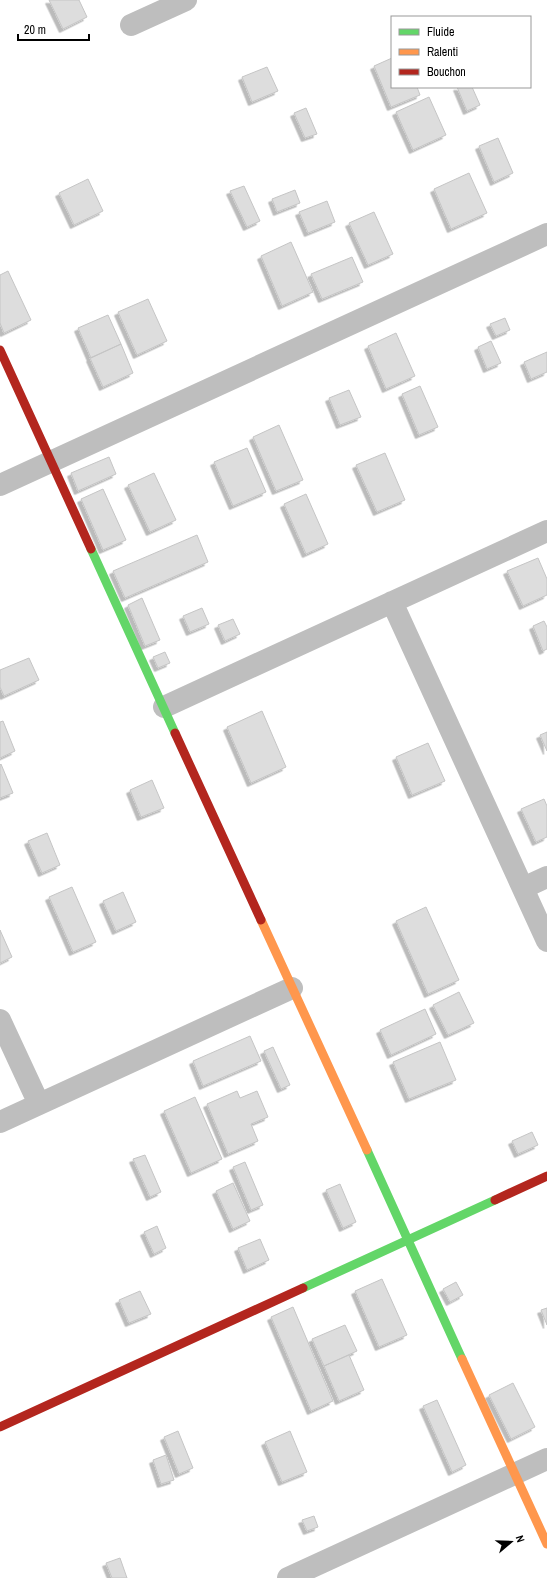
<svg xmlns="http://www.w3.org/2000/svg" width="547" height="1578" viewBox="0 0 547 1578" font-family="'Archivo Narrow',sans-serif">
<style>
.building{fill:#ddd;stroke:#c5c5c5;filter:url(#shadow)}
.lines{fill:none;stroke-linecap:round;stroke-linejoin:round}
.street{stroke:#bebebe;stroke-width:22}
.fast{stroke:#63d668;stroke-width:9}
.slow{stroke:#ff974d;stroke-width:9}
.jam{stroke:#b3261e;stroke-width:9}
</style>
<defs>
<filter id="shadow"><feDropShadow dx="-3.5" dy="3.5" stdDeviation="0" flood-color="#0004"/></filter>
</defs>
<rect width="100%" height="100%" fill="#fff"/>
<path class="building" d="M49 0H79L87 17 63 29Z
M392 58V87H417L420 95 391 107 374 66Z
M267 67 278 91 252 102 242 77Z
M457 87H472L480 105 467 111Z
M429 97 446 135 413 150 396 112Z
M306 108 317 134 305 138 294 113Z
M498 138 513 173 494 182 479 146Z
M469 173 487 213 451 229 434 189Z
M88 179 103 211 74 225 59 193Z
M244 186 260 221 247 227 230 191Z
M295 190 300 203 277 212 272 199Z
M327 201 335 222 308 233 299 212Z
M374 212 393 254 368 265 349 223Z
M291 242 313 292 282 306 261 256Z
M352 257 363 282 322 299 311 274Z
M8 271 31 320 4 333 0 323V275Z
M148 299 167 341 137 355 118 312Z
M108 315 121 344 91 358 78 328Z
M505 318 510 330 496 336 490 324Z
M396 333 415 376 386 389 368 346Z
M491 341 501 363 487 369 478 347Z
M121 344 133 373 103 387 90 358Z
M547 352V372L531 379 524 362Z
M420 386 438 427 419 435 402 394Z
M349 390 361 417 340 425 329 398Z
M279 425 303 480 276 491 253 437Z
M247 448 266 492 233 506 214 462Z
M385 453 405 500 377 512 356 465Z
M109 457 116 474 78 491 71 473Z
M154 473 176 520 150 532 128 485Z
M103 489 126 540 103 550 81 499Z
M306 494 328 544 306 554 284 504Z
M197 535 208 562 125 598 113 571Z
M538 558 547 579V595L523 606 507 571Z
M142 598 160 640 145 646 128 605Z
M202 608 209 624 190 632 183 616Z
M233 619 240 634 225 641 218 625Z
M544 621 547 627V649L543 651 533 626Z
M165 652 170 663 158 668 153 657Z
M29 658 39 680 4 696 0 687V670Z
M262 711 286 767 251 783 227 727Z
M3 721 15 751 0 758V722Z
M547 732V751L540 735Z
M428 743 445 781 412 795 396 757Z
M1 764 13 793 0 798V765Z
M152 780 164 808 141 817 130 790Z
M544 799 547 806V837L536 842 521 809Z
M47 833 60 865 42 873 28 841Z
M72 887 96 942 73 952 49 897Z
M123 892 136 922 116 931 103 901Z
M426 907 459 980 428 994 396 921Z
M0 930 12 957 0 963Z
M459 992 474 1023 448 1035 433 1005Z
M425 1009 436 1034 391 1055 380 1030Z
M250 1036 261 1061 203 1086 193 1061Z
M440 1042 456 1080 409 1099 393 1062Z
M273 1047 290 1085 281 1089 264 1051Z
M237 1091 240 1098 257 1091 268 1117 251 1124 258 1141 228 1154 207 1104Z
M195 1097 222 1159 191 1173 164 1111Z
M532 1132 538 1145 518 1154 512 1141Z
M145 1155 161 1192 150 1197 133 1159Z
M245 1162 263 1205 251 1210 233 1167Z
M233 1183 250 1221 233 1229 216 1191Z
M340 1184 356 1222 343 1228 326 1190Z
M157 1226 166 1248 154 1254 144 1232Z
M260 1239 269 1260 247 1270 238 1248Z
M382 1279 407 1335 379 1347 355 1291Z
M456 1282 463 1295 450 1302 443 1289Z
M140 1291 151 1314 129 1323 119 1300Z
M293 1307 333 1401 311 1411 271 1317Z
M547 1308V1325L541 1310Z
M345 1325 357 1351 324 1366 312 1339Z
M349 1355 364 1390 339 1401 324 1366Z
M513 1383 535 1427 511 1439 489 1395Z
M437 1400 466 1465 452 1472 423 1406Z
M178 1431 193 1468 179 1474 164 1437Z
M290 1431 307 1472 282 1482 265 1442Z
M166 1455 174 1480 161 1484 153 1460Z
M314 1516 318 1527 307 1531 302 1520Z
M120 1558 127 1578H112L106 1563Z"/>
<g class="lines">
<path class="street" d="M131 25 186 0
M0 485 547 234
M392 602 547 941
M164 707 547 531
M523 888 547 877
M0 1020 39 1104
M0 1122 292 988
M288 1578 547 1459"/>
<path class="fast" d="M91 549 175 733
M367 1150 462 1359
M303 1288 495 1200"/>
<path class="slow" d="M261 920 367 1150
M462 1359 547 1544"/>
<path class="jam" d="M0 350 91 549
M175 733 261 920
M495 1200 547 1176
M0 1427 303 1288"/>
</g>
<rect x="391" y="16" width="140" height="72" fill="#ffffff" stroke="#999999"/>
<rect x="399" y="29" width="20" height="6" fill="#63d668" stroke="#999999"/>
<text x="427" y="36" font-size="12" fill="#000000">Fluide</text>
<rect x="399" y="49" width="20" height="6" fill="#ff974d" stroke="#999999"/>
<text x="427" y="56" font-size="12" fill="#000000">Ralenti</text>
<rect x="399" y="69" width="20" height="6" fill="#b3261e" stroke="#999999"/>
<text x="427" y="76" font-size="12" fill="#000000">Bouchon</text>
<g transform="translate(511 1542) rotate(71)" stroke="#ffffff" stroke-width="3" paint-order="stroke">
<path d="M0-3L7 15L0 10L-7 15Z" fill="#000000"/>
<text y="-6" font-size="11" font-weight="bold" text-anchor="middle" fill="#000000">N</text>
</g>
<path d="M18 34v6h71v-6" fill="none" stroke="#000000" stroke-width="2"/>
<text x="24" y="34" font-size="12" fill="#000000" stroke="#ffffff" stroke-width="3" paint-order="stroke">20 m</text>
</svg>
